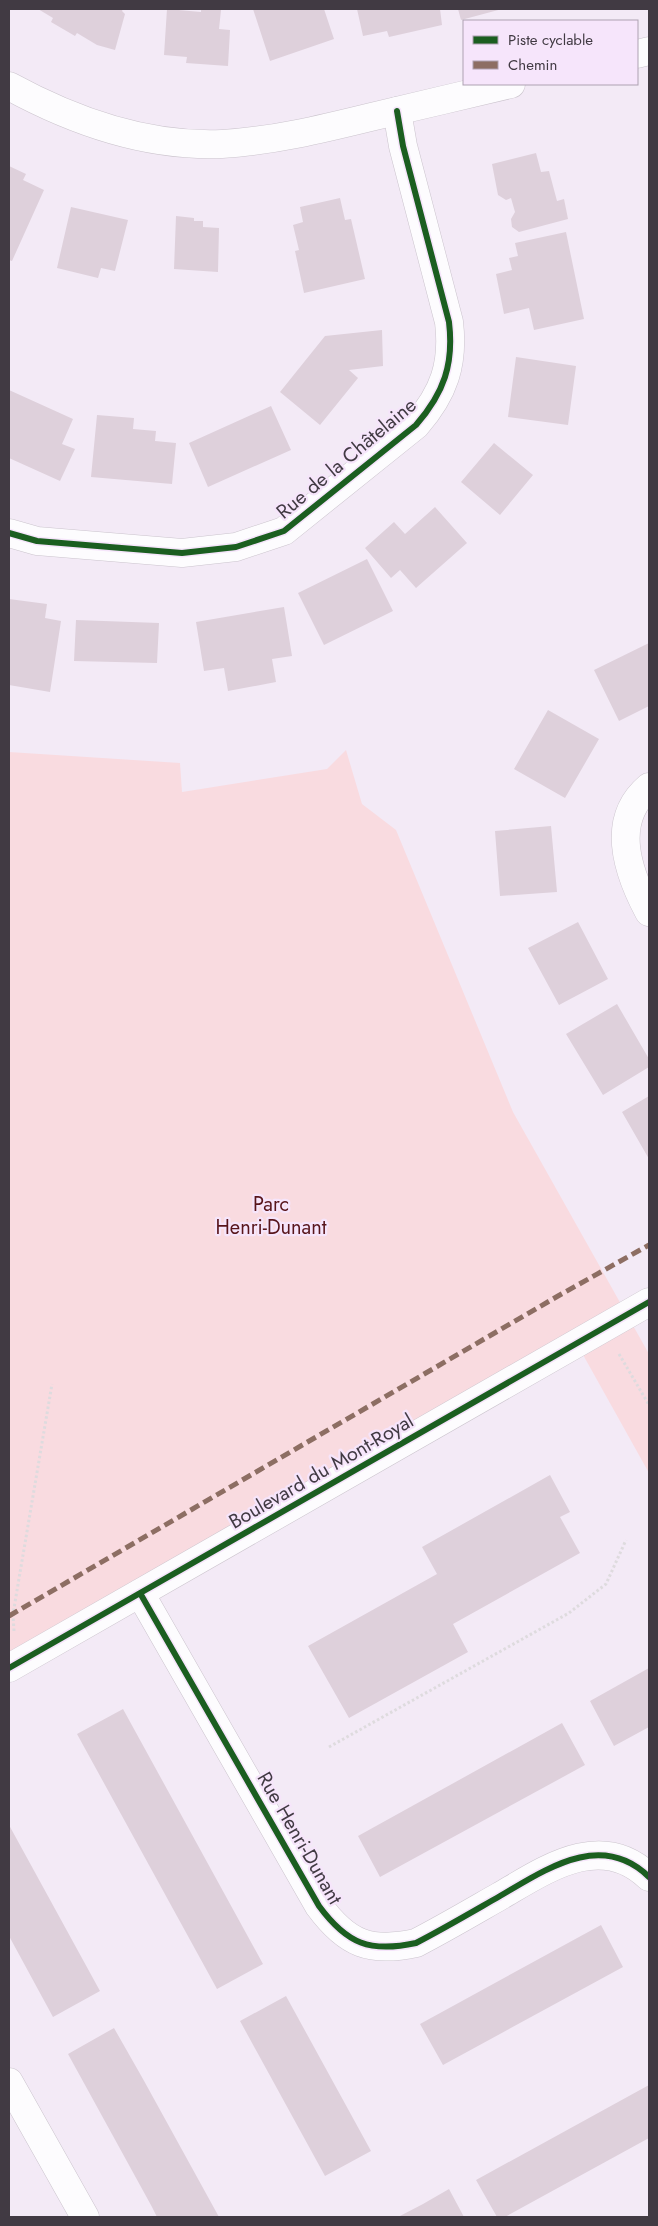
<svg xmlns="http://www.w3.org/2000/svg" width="658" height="2226" viewBox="0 0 658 2226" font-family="Jost,sans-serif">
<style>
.green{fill:#f9dbe0}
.building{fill:#ded0db}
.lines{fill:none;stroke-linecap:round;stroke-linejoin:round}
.street-casing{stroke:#cbc4cd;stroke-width:29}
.secondary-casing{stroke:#cbc4cd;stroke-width:29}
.path{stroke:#dedbde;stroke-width:3;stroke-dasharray:2.5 2.5;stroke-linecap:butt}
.street{stroke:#fdfcfe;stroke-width:28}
.secondary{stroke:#fdfcfe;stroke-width:28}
.quiet{stroke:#8d6e63;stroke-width:5;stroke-dasharray:10 5;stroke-linecap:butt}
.cycleway-casing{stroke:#f6e5fb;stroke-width:9}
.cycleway{stroke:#1b5e20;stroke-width:6}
.labels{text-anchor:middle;stroke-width:4.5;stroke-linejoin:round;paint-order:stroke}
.street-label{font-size:20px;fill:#413a43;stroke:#f6e5fb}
.park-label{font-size:20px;fill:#58151b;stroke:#f6e5fb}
</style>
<rect width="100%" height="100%" fill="#f3eaf6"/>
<path class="green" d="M346 750 362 804 396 830 513 1112 649 1354V1473L577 1344 9 1668V752L180 763 182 792 327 769Z"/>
<path class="building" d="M38 9H123L122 11 125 14 115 50 97 45 77 33 75 36 51 22 53 18Z
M167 9 201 12V9L221 10 219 29 230 30 228 66 186 63 187 57 164 55Z
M253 9H324L334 39 270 61Z
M357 9H440L442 25 389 37 387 31 363 36Z
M458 9H502L461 20Z
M536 153 541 172 549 171 557 201 564 199 568 219 519 232 512 227 511 219 515 212 511 198 506 200 498 195 492 164Z
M9 166 26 174 23 180 44 190 12 261 9 260Z
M340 198 345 220 351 219 365 279 304 293 295 251 299 250 293 225 303 222 300 207Z
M71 207 128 220 115 271 101 268 98 278 57 268Z
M176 216 194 218V221H203V227L219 228 218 272 174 269Z
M566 232 584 319 534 330 529 308 504 314 496 274 512 270 509 258 518 256 515 243Z
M382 330 383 366 349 370 358 378 320 425 280 392 325 336Z
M516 357 576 366 568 425 508 417Z
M9 390 73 419 62 444 75 449 60 481 9 458Z
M271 406 291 450 208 487 189 443Z
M97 415 134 418 133 429 156 431 155 441 176 443 172 484 91 477Z
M494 443 533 475 500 515 461 482Z
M435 507 467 543 416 588 400 570 391 578 365 548 394 522 405 534Z
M367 559 393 611 324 645 298 593Z
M9 599 47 604 45 618 61 621 50 692 9 685Z
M284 607 292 656 272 659 276 682 228 691 224 668 204 671 196 622Z
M76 620 159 623 157 663 74 661Z
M649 643V706L619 721 594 670Z
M548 710 599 739 565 798 514 769Z
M551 826 557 892 500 896 495 831Z
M578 922 608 979 559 1005 528 948Z
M617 1004 649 1059V1067L603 1095 566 1034Z
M649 1096V1159L622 1112Z
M550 1475 570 1512 560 1517 580 1553 453 1624 468 1652 349 1718 308 1646 437 1574 422 1547Z
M649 1668V1727L614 1746 590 1701Z
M123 1709 263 1964 217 1989 77 1734Z
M562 1723 585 1765 380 1877 358 1836Z
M9 1825 100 1991 53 2017 9 1936Z
M601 1925 623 1967 443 2065 420 2024Z
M286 1996 371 2151 325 2176 240 2021Z
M114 2028 143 2079 219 2217H157L152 2207 68 2054Z
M649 2085V2138L505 2217H497L476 2180Z
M449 2189 464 2217H398L423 2204Z"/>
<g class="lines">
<defs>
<path id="street" d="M9 533 37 541 182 553 236 547 284 531 416 425C444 393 454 364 449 322L403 146 397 111
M649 787C609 821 628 873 649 912
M140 1593 319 1906C347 1944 370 1953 416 1943 445 1928 472 1912 500 1896 545 1870 601 1830 649 1877
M9 1668 649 1302
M9 2082 85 2217"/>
<path id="secondary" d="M637 54 649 51
M9 86C73 121 148 147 222 144 273 141 322 129 371 117 418 106 464 95 511 84"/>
</defs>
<use href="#street" class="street-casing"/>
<use href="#secondary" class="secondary-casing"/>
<path class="path" d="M619 1354 649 1405
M14 1631 13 1614 52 1384
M329 1747 569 1613 606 1584 626 1540"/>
<use href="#street" class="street"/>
<use href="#secondary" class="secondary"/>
<path class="quiet" d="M9 1616 558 1296 649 1245"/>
<defs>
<path id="cycleway" d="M9 533 37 541 182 553 236 547 284 531 416 425C444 393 454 364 449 322L403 146 397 111
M140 1593 319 1906C347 1944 370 1953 416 1943 445 1928 472 1912 500 1896 545 1870 601 1830 649 1877
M9 1668 649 1302"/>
</defs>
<use href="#cycleway" class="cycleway-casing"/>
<use href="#cycleway" class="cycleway"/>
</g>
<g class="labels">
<g class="street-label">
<text transform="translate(346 458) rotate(-40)" y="7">Rue de la Châtelaine</text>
<text transform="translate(321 1471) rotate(-30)" y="7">Boulevard du Mont-Royal</text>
<text transform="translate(300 1838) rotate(60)" y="7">Rue Henri-Dunant</text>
</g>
<g class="park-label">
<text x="271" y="1211">Parc<tspan x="271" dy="23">Henri-Dunant</tspan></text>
</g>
</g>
<rect width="658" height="2226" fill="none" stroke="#413a43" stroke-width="20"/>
<rect x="463" y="20" width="175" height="65" fill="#f6e5fb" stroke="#aea1b1"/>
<rect x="473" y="36" width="25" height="8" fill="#1b5e20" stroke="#aea1b1"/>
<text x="508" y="45" font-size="15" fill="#413a43">Piste cyclable</text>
<rect x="473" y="61" width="25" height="8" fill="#8d6e63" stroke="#aea1b1"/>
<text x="508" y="70" font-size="15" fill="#413a43">Chemin</text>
</svg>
